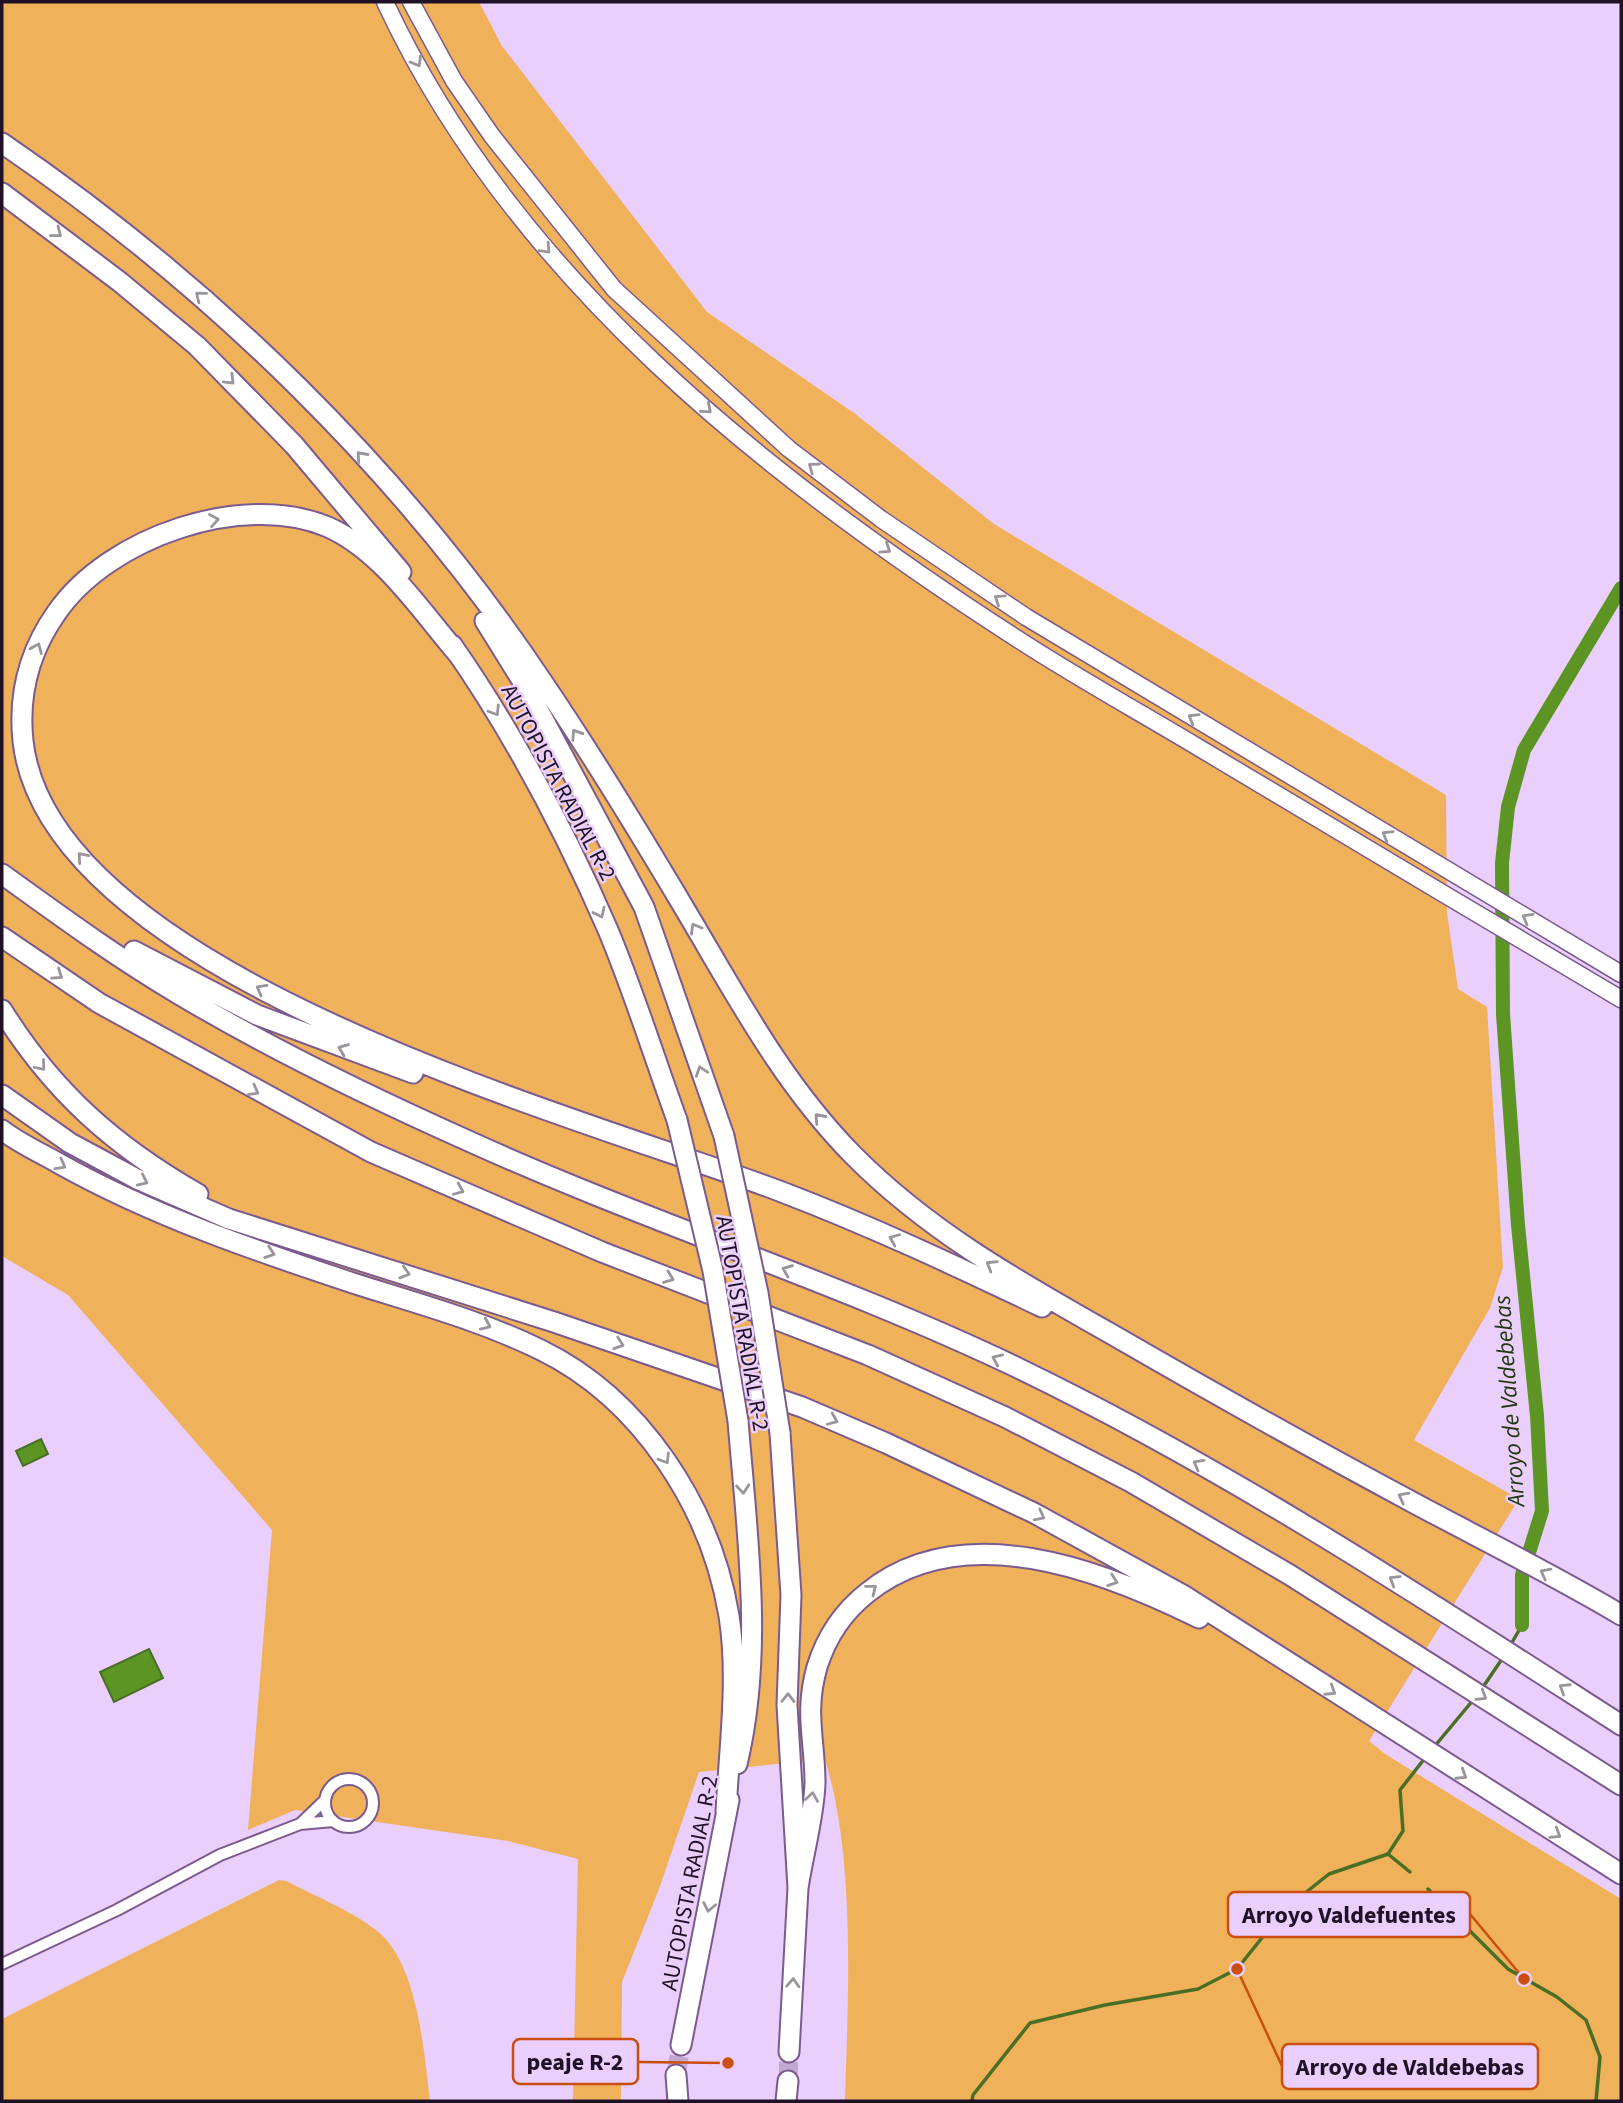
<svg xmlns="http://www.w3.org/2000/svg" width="1623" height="2103" viewBox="0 0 1623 2103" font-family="'Source Sans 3',sans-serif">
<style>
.green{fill:#efb15a}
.water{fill:#5c9523;stroke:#4a6e24;stroke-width:2}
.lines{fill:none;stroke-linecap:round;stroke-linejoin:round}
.stream{stroke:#4a6e24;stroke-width:3.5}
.canal{stroke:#5c9523;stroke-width:14}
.highway-tunnel{stroke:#c1a8d0;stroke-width:19;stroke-dasharray:19 10;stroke-linecap:butt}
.street-casing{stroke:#7b5b8d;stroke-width:14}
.secondary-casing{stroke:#7b5b8d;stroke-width:19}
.highway-casing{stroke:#7b5b8d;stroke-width:23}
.street{stroke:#fff;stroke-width:10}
.secondary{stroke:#fff;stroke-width:16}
.highway{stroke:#fff;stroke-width:19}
.highway-bridge-casing{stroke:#7b5b8d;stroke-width:23;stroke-linecap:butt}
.highway-bridge{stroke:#fff;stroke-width:19}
.oneway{stroke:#9a949d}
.labels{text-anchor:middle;stroke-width:5;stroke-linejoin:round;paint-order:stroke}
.street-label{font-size:23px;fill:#1f1226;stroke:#eacefb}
.water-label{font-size:24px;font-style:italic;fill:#20370b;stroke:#eacefb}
.leader{fill:none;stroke:#ca4e10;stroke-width:2.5}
.callout-dot{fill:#ca4e10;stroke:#eacefb;stroke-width:2.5}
.callout{fill:#eacefb;stroke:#ca4e10;stroke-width:2.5}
.callout-label{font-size:24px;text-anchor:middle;font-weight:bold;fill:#1f1226}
</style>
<rect width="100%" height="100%" fill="#eacefb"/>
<path class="green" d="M2 2H479L502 46 707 312 854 413 994 524 1446 795 1447 913 1458 989 1487 1007 1503 1267 1490 1308 1414 1440 1519 1499 1369 1741 1385 1754 1621 1899V2101H845C848 1995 856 1861 825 1759L699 1772 659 1889 622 1982 621 2101H573L578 1859 508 1841 295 1810 248 1830 272 1530 68 1295 2 1256Z
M279 1880 286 1881C315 1896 350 1910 376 1930 418 1962 424 2052 430 2101H2V2019Z"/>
<path class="water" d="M41 1439 48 1454 23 1466 16 1451Z
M149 1649 163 1678 114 1702 100 1672Z"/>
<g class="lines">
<path class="stream" d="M1510 1646 1522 1625
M1481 1690 1504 1656
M1434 1747 1474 1699
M1388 1854 1410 1872
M1428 1889 1508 1969 1557 1997 1586 2020 1600 2057 1596 2101
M972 2101 973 2095 1030 2023 1105 2005 1198 1989 1237 1969 1285 1909 1329 1874 1388 1854 1403 1831 1400 1790 1425 1758"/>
<path class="canal" d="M1522 1625V1575L1542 1511 1537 1416 1518 1225 1503 1014 1502 863 1508 807 1524 750 1621 588"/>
<path class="highway-tunnel" d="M676 2075 681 2045
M788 2081 789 2052"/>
<defs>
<path id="street" d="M325 1803a24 24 0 1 1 48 0a24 24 0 1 1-48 0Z
M325 1800 300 1824 333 1821
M2 1964 117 1910 220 1855 300 1824"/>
<path id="secondary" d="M385 2C513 277 766 477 1016 638 1074 676 1136 710 1196 746 1338 831 1479 915 1621 999
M411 2 454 81 492 136 614 289 789 449 881 519 1026 617 1621 974"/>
<path id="highway" d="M2 143C213 287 404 473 546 687 594 758 639 832 683 906 735 993 781 1082 853 1155 931 1234 1025 1285 1120 1339 1217 1395 1315 1450 1414 1503 1483 1540 1554 1575 1621 1615
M2 193 120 282 197 346 294 445 401 572
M485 621 526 687 644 907 724 1136
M452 645C514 734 565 831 608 930 634 992 654 1057 677 1120
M458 654C421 611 382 551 328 527 243 491 109 537 57 612 30 650 18 694 23 741 49 978 593 1120 782 1192 871 1226 956 1266 1042 1307
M2 874C59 915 116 957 177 993 272 1050 372 1098 473 1143 652 1224 841 1283 1018 1368 1229 1470 1425 1599 1621 1725
M2 937 99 1003 371 1152 602 1252 868 1355 1005 1417 1131 1482 1290 1575 1621 1785
M134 951 257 1015 413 1073
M2 1010C53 1092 114 1146 198 1194
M2 1095 70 1143 137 1179 229 1219 554 1322 802 1407 886 1443 1034 1513 1183 1595 1621 1874
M2 1130C20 1144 41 1153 60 1164 153 1216 256 1251 356 1284 419 1304 482 1321 541 1350 641 1399 711 1507 729 1616 739 1679 729 1748 726 1812
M780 1433 791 1595 787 1705 798 1888 789 2052
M737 1764C764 1652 747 1534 738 1421
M798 1888C803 1854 814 1817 815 1783 815 1739 804 1713 817 1667 826 1638 843 1612 867 1593 962 1516 1102 1570 1199 1618
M681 2045 729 1800
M676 2075 678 2101
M786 2101 788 2081"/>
</defs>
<use href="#street" class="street-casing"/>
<use href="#secondary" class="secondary-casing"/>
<use href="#highway" class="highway-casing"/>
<use href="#street" class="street"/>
<use href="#secondary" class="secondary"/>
<use href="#highway" class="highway"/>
<defs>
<path id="highway-bridge" d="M677 1120 713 1271 738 1421
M724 1136 758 1293 780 1433"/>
</defs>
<use href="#highway-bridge" class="highway-bridge-casing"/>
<use href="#highway-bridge" class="highway-bridge"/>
</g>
<defs><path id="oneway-chevron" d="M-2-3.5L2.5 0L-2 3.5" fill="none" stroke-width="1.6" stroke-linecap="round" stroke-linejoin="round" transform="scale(1.75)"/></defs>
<g class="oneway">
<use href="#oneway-chevron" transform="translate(417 62) rotate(60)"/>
<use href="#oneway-chevron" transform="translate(57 233) rotate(38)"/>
<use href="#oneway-chevron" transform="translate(546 249) rotate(47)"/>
<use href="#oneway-chevron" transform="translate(200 296) rotate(-141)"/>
<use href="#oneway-chevron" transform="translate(230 380) rotate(45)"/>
<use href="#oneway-chevron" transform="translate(707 409) rotate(41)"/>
<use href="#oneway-chevron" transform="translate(361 456) rotate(-132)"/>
<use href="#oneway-chevron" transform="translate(813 467) rotate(-143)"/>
<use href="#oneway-chevron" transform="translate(214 520) rotate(-10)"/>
<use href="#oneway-chevron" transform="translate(886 549) rotate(34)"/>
<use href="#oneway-chevron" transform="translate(999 599) rotate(-146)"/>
<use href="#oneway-chevron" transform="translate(37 648) rotate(-67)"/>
<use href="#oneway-chevron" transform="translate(495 711) rotate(58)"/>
<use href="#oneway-chevron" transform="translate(1193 718) rotate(-149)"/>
<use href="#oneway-chevron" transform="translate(576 734) rotate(-123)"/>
<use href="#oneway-chevron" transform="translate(1387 835) rotate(-149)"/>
<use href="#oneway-chevron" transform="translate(82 857) rotate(-131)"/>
<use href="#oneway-chevron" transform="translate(600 913) rotate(65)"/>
<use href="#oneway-chevron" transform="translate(1527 918) rotate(-150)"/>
<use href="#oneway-chevron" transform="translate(695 928) rotate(-120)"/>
<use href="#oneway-chevron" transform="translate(58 975) rotate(34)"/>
<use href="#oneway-chevron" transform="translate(261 989) rotate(-151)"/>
<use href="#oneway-chevron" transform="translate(343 1049) rotate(-159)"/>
<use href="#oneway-chevron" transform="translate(41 1066) rotate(50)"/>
<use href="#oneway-chevron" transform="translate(701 1071) rotate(-109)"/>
<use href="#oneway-chevron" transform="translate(254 1091) rotate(29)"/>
<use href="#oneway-chevron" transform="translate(819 1118) rotate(-132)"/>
<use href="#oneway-chevron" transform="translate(61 1165) rotate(29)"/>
<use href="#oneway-chevron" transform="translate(143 1181) rotate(25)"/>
<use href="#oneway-chevron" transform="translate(459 1190) rotate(23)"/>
<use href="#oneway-chevron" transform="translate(894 1239) rotate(-157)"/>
<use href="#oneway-chevron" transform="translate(270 1253) rotate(19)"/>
<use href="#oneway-chevron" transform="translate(991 1265) rotate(-149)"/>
<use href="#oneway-chevron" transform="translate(787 1270) rotate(-158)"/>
<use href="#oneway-chevron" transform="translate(405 1273) rotate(17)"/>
<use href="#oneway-chevron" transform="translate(669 1278) rotate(21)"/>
<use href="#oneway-chevron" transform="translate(486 1325) rotate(24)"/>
<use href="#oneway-chevron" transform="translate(619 1344) rotate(19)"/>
<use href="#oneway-chevron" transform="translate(997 1359) rotate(-156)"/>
<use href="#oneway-chevron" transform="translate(833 1420) rotate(23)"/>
<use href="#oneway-chevron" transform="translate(665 1459) rotate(58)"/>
<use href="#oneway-chevron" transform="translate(1198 1464) rotate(-151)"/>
<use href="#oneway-chevron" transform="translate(743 1489) rotate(85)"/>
<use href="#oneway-chevron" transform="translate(1403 1497) rotate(-152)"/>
<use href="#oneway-chevron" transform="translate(1040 1516) rotate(27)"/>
<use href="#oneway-chevron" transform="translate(1545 1573) rotate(-152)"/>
<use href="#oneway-chevron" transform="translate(1394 1580) rotate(-148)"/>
<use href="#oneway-chevron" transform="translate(1113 1581) rotate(19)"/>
<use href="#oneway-chevron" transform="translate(872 1589) rotate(-38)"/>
<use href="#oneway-chevron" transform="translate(1564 1688) rotate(-147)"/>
<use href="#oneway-chevron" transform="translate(1331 1691) rotate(33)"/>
<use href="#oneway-chevron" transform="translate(1482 1696) rotate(32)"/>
<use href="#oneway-chevron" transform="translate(788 1698) rotate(-89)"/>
<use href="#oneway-chevron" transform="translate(1462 1775) rotate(33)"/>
<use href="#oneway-chevron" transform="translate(812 1797) rotate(-81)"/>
<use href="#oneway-chevron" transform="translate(1556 1834) rotate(32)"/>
<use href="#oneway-chevron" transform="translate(709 1907) rotate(101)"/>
<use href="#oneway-chevron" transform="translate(793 1983) rotate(-87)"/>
</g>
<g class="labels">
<g class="street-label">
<text transform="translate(559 782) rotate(62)" y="8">AUTOPISTA RADIAL R-2</text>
<text transform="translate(743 1323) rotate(80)" y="8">AUTOPISTA RADIAL R-2</text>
<text transform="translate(689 1883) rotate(-79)" y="8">AUTOPISTA RADIAL R-2</text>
</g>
<g class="water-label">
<text transform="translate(1509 1401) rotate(-94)" y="8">Arroyo de Valdebebas</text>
</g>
</g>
<path class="leader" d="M1524 1979L1470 1914M728 2063L638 2062M1237 1969L1282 2066"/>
<g class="callout-dot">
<circle cx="1524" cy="1979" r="7"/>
<circle cx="728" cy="2063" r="7"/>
<circle cx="1237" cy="1969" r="7"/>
</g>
<g class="callout">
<rect x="1228" y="1892" width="242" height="45" rx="7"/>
<rect x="513" y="2039" width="125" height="45" rx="7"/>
<rect x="1282" y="2044" width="256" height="45" rx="7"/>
</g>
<g class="callout-label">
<text x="1349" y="1923">Arroyo Valdefuentes</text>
<text x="575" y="2070">peaje R-2</text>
<text x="1410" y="2075">Arroyo de Valdebebas</text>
</g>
<rect width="1623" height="2103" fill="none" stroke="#1f1226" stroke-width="7"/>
</svg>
